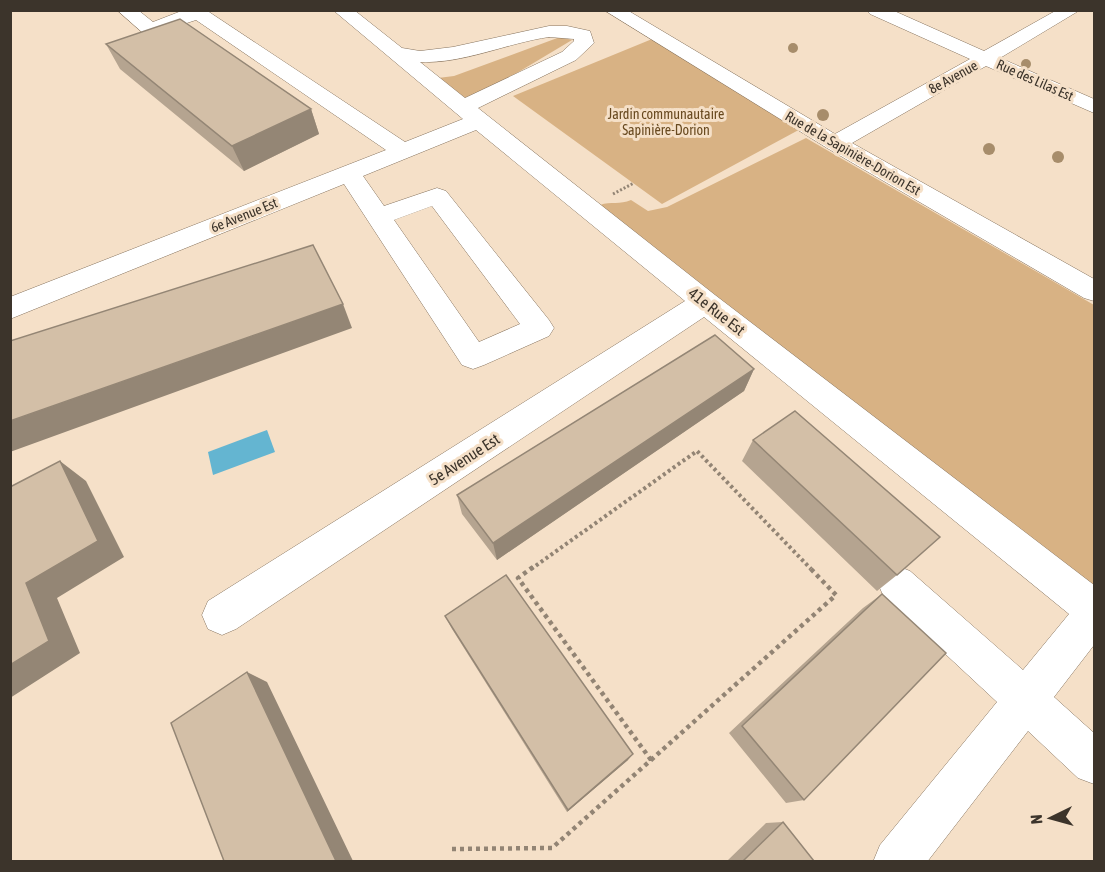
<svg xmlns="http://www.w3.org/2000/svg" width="1105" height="872" viewBox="0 0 1105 872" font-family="'Asap Condensed',sans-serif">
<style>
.green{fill:#d8b284}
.water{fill:#64b5d1}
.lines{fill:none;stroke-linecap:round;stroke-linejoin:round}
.minor-casing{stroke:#86735e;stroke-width:1}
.path-far2{stroke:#928474;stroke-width:3;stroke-dasharray:2 2;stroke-linecap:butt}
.path-far1{stroke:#928474;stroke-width:4;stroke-dasharray:3 3;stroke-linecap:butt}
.path{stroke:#928474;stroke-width:4.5;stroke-dasharray:4 4;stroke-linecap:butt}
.minor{fill:#fff;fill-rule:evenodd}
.tree{fill:#a78d6b}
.wall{fill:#b5a490}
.shaded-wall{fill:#948675}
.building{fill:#d3bfa7;stroke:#948675;stroke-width:1.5}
.labels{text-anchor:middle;stroke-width:6;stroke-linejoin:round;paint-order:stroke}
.far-street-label{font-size:14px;fill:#3c342b;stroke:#f5e0c8}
.far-park-label{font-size:14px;fill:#68491f;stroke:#f5e0c8}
.street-label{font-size:16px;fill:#3c342b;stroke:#f5e0c8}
</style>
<rect width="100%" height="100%" fill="#f5e0c8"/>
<path class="green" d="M560 37 572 40 468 102 438 78 454 76Z
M657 37 806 126 662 204 513 96Z
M806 138 1094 305V592L600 205C611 201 620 205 631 200L648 211 667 207Z"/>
<path class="water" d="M267 430 275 452 213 475 208 452Z"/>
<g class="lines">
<defs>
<path id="minor" d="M117 10H138L153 22 184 10H206L405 142 463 119 333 10H354L402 48 420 51 453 47 549 26H567L590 31 594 43 576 60 478 108 715 295 1094 585V645L1054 697 1094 733V784L1078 778 1028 731 927 862H873L880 845 997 702 884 597 878 584 884 571 897 566 910 571 1023 670 1069 614 704 317 236 629 222 635 208 629 202 615 208 601 685 301 476 130 363 176 384 206 437 188 446 191 549 320 554 328 549 336 484 365 473 369 462 365 344 184 10 319V297L386 150 196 20 150 35 143 33ZM549 37 574 39V41L562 52 465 98 420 62C463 64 507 43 549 37ZM432 206 520 324 479 342 394 220Z
M604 10H627L835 134 970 59 870 14 867 10H892L984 51 1057 10H1080L1000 58 1094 99V113L986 66 852 143 1094 279V301L1084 298 827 148Z"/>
</defs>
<use href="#minor" class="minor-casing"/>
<path class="path-far2" d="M613 194 634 183"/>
<path class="path-far1" d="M531 569 697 451 811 569"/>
<path class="path" d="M533 567 518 578 651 760
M651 760 836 595 809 567
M452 849 552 848 651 760"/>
<use href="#minor" class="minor"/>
</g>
<g class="tree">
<circle cx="793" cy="48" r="5"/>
<circle cx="1026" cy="64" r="5"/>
<circle cx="823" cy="115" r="6"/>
<circle cx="989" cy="149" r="6"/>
<circle cx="1058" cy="157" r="6"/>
</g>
<path class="wall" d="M106 44 311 109 319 134 244 171 120 69Z
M754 369 744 391 497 560 462 514 457 495Z
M753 440 897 575 877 591 742 461Z
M882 594 804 800 786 803 729 733 863 608Z
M445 616 628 760 567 812 452 629Z
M783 822 814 861H727L766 823Z"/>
<path class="shaded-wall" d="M311 109 319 134 244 171 232 146Z
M343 304 352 328 10 452V421Z
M754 369 744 391 497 560 493 543Z
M60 461 86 481 124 557 57 598 80 653 10 698V665L26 583Z
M247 672 267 682 353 861H336Z
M633 754 628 760 567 812 568 810Z"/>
<path class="building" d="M180 19 311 109 232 146 106 44Z
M313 245 343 304 10 421V341Z
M715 335 754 369 493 543 457 495Z
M795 411 940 537 897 575 753 440Z
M60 461 98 541 26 583 49 641 10 665V487Z
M506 575 633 754 568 810 445 616Z
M882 594 946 653 804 800 742 726Z
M247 672 336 861H224L171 723Z
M783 822 814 861H743Z"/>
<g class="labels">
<g class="far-street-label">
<text transform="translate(953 77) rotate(-29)" y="5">8e Avenue</text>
<text transform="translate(1035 80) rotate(24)" y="5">Rue des Lilas Est</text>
<text transform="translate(853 153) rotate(30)" y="5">Rue de la Sapinière-Dorion Est</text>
<text transform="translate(244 215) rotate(-22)" y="5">6e Avenue Est</text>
</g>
<g class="far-park-label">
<text x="666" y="119">Jardin communautaire<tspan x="666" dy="16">Sapinière-Dorion</tspan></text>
</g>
<g class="street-label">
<text transform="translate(717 311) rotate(38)" y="6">41e Rue Est</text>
<text transform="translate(464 459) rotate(-33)" y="6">5e Avenue Est</text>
</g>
</g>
<rect width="1105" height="872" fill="none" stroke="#3c342b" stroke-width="24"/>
<g transform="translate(1051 818) rotate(265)" stroke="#f5e0c8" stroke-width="4.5" paint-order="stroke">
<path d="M0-4.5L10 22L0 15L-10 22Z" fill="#3c342b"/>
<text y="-9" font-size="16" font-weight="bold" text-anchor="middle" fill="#3c342b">N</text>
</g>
</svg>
